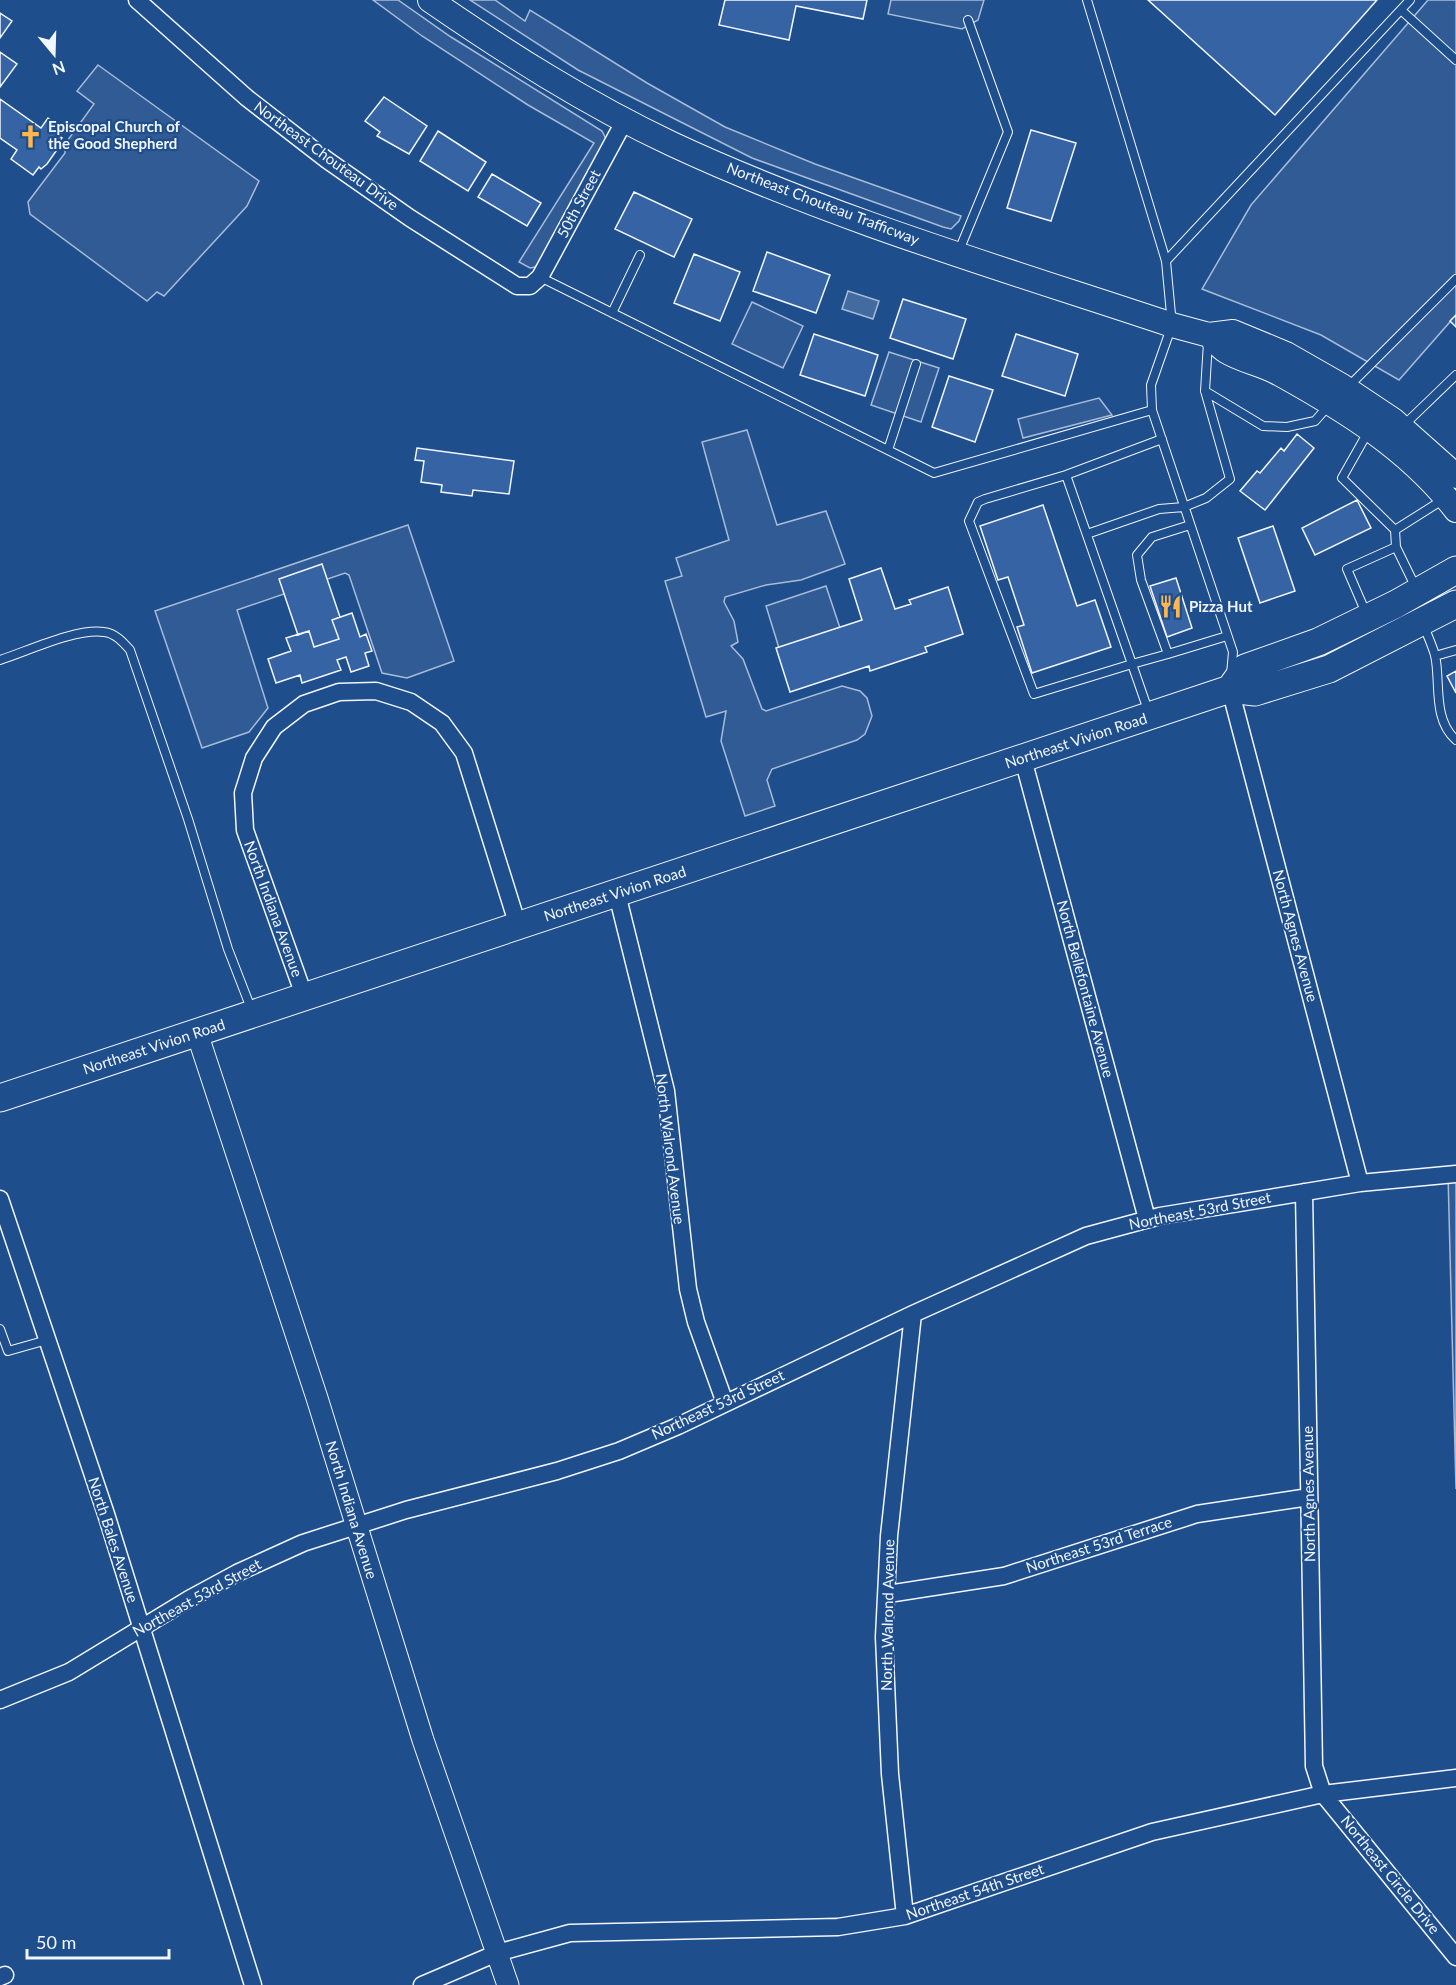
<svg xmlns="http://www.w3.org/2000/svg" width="1456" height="1985" viewBox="0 0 1456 1985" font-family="Lato,sans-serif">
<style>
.built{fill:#305b95;stroke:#a8bbd7;stroke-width:1.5}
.water{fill:#446ba0;stroke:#a8bbd7;stroke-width:1.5}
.building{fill:#3563a3;stroke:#f2f6ff;stroke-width:1.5}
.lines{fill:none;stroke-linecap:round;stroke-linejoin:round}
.service-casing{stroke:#f2f6ff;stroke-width:10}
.minor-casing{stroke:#f2f6ff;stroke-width:19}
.tertiary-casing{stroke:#f2f6ff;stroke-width:23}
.secondary-casing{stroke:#f2f6ff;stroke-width:26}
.primary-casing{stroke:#f2f6ff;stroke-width:29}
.service{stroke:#1f4e8c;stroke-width:8}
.minor{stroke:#1f4e8c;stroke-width:16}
.tertiary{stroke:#1f4e8c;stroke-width:21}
.secondary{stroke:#1f4e8c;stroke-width:24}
.primary{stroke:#1f4e8c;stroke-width:27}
.labels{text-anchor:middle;stroke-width:4.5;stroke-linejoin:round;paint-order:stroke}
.poi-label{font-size:15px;font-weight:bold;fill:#f2f6ff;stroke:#1f4e8c;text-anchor:start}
.street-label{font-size:15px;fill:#f2f6ff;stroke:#1f4e8c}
</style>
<rect width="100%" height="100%" fill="#1f4e8c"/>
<path class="built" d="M373 0H398L451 37 602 131 606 139 540 262 535 267 530 268 519 262 594 143 528 105 422 36Z
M470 0H495L525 21 530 10 647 83 725 127 815 164 961 216 959 221 951 229 943 227 752 158 578 70Z
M891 0H984L978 20 962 29 888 14Z
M1428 0H1456V315L1399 380 1321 335 1202 289 1251 205Z
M98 65 259 181 247 206 164 296 157 292 147 301 30 214 28 202 65 153V144L94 104 77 91Z
M752 302 803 326 783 368 732 344Z
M889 352 939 368 921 422 871 405Z
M1099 398 1112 415 1023 438 1018 419Z
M747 430 777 525 826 511 845 564 801 580 766 585 725 597 724 602 734 621 738 642 731 646 743 659 762 709 766 711 842 686 860 691 867 698 872 716 865 734 857 740 772 769 767 780 775 806 745 816 721 741 726 711 706 717 665 581 682 576 676 558 729 540 702 442Z
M408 525 454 661 407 678 382 673 349 575 345 573 237 610 268 708 249 732 202 748 155 611Z
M826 586 840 628 779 648 766 606Z
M1448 1174H1456V1489Z"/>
<path class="water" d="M848 291 879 301 873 319 842 309Z"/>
<path class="building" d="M725 0H867L863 19 796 6 789 40 719 25Z
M1148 0H1377L1275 115Z
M0 13 12 21 0 38Z
M0 52 17 64 0 87Z
M384 97 427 126 409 154 377 136 380 132 365 121Z
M0 99 41 128 48 118 62 129 58 135 62 138 59 142 61 144 47 164 41 169 39 167 33 175 11 159 17 150 0 138Z
M1031 130 1076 143 1051 221 1007 208Z
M438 131 486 162 468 191 420 161Z
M492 174 541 203 527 226 478 197Z
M634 192 692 219 674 257 615 229Z
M767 252 830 275 816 313 753 291Z
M694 254 740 272 720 321 674 303Z
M903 299 966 319 953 359 890 338Z
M1456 315V327L1450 321Z
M814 334 878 355 865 396 800 375Z
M1016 334 1078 354 1065 396 1002 376Z
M949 376 993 390 975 442 932 427Z
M1297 434 1314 448 1265 510 1240 491 1257 471 1260 473 1281 448 1284 451Z
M417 448 514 461 509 494 473 490 472 496 441 492 442 485 421 482 424 461 415 460Z
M1357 500 1371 528 1315 555 1302 528Z
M1043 505 1077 606 1095 600 1111 647 1032 673 1017 627 1024 625 1008 577 998 580 980 526Z
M1273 526 1295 591 1260 603 1238 538Z
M322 564 340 617 332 620 339 639 314 647 309 631 298 635 279 579Z
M881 568 895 609 911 604 909 600 948 587 963 634 925 647 927 652 870 671 869 666 790 692 776 648 862 620 849 579Z
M1176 578 1192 628 1167 637 1150 586Z
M352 613 360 637 366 634 372 651 365 653 369 666 351 672 346 657 337 660 341 670 302 683 300 675 276 683 268 659 291 651 286 638 309 631 314 647 339 639 332 620Z
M1456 671V693L1447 676Z"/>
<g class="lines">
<defs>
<path id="service" d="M1087 0 1166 261 1172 325 1151 385 1152 410
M1401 10 1456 60
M958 253 1008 132 968 20
M1166 261 1410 0
M540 277 934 473 1152 410 1233 652 1231 674
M612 313 640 255
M1347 388 1456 279
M1205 391 1263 426 1287 427 1315 421 1329 405
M1402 427 1456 375
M1368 432 1342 478 1395 530 1444 499
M888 450 916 364
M1066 475 1132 664 1168 654
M1190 525 1152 537 1137 555 1141 580 1168 654 1227 636
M1395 530 1396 547 1416 588
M1087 534 1159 509 1184 507 1206 498 1230 479 1205 391 1208 342
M1366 613 1347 569 1396 547
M1423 624C1427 634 1432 645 1435 655 1441 682 1432 719 1456 740
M1435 656 1456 650
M0 660C28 651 76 628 104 632 115 633 123 642 130 650L188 819 228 949 252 1011
M1149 713 1132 664 1034 694 969 521 978 502 985 499 1066 475 1162 439
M0 1329 8 1351 47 1340"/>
<path id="minor" d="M137 0 247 98 327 160 410 218 517 286H530L540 277 625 120
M1230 689 1360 1183
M1023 759 1147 1219
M617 894 666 1091 688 1289 696 1322 725 1403
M305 998 245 830 243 793 254 758 274 727 304 704 339 692 376 691 411 702 442 723 464 753 518 926
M1304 1192 1314 1766 1323 1794 1456 1957
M0 1199 106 1514 253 1985
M888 1594 1004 1576 1197 1514 1309 1497
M0 1700 69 1672 189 1599 237 1573 303 1543 406 1510 557 1471 619 1451 678 1426 913 1314 1086 1236 1160 1216 1360 1183 1456 1174
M905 1916 890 1774 884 1637 889 1536 913 1314
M0 1977 5 1975
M422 1985 497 1953 570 1933 838 1927 905 1916 1152 1832 1323 1794 1456 1778"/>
<path id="tertiary" d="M197 1033 317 1398 423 1740 508 1985"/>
<path id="secondary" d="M430 0C507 53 587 104 672 144 833 219 1004 269 1172 325L1209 335 1233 332 1286 354 1342 386 1393 420 1456 476
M1209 335C1214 340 1220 347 1226 351 1242 361 1263 364 1280 374 1345 410 1410 450 1456 510"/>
<path id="primary" d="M1230 689 1245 668 1318 642 1396 604 1456 570
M0 1098 1230 689 1255 692 1329 669 1456 604"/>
</defs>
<use href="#service" class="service-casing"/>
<use href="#minor" class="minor-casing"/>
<use href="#tertiary" class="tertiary-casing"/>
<use href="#secondary" class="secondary-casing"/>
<use href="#primary" class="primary-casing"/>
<use href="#service" class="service"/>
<use href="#minor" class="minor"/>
<use href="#tertiary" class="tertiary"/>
<use href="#secondary" class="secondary"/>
<use href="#primary" class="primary"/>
</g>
<defs>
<symbol id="church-bare" viewBox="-9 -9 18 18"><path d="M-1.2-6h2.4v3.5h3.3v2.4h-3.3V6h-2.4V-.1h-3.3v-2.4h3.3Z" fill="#ffb74d" stroke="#1f4e8c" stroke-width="2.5" paint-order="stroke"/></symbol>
<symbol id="restaurant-bare" viewBox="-9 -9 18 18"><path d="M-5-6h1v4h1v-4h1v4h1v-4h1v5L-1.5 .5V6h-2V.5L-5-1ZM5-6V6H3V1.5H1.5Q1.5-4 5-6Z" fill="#ffb74d" stroke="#1f4e8c" stroke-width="2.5" paint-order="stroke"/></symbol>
</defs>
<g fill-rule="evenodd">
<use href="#church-bare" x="14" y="120" width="33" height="33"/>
<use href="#restaurant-bare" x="1154" y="590" width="33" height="33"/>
</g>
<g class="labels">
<g class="poi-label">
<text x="48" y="132">Episcopal Church of<tspan x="48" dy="17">the Good Shepherd</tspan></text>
<text x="1189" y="612">Pizza Hut</text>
</g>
<g class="street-label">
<text transform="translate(326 156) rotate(36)" y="5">Northeast Chouteau Drive</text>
<text transform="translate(579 204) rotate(-62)" y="5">50th Street</text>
<text transform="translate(823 204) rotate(21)" y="5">Northeast Chouteau Trafficway</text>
<text transform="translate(1076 741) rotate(-18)" y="5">Northeast Vivion Road</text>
<text transform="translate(615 894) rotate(-18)" y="5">Northeast Vivion Road</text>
<text transform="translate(273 909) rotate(70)" y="5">North Indiana Avenue</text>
<text transform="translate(1295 936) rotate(75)" y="5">North Agnes Avenue</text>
<text transform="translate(1085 989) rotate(75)" y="5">North Bellefontaine Avenue</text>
<text transform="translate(154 1047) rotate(-18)" y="5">Northeast Vivion Road</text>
<text transform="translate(670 1149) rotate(83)" y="5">North Walrond Avenue</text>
<text transform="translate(1200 1211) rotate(-11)" y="5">Northeast 53rd Street</text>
<text transform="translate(718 1405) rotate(-25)" y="5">Northeast 53rd Street</text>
<text transform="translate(1309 1494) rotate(-91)" y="5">North Agnes Avenue</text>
<text transform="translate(351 1510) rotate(73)" y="5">North Indiana Avenue</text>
<text transform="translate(113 1540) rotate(72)" y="5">North Bales Avenue</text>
<text transform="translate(1099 1545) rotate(-18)" y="5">Northeast 53rd Terrace</text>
<text transform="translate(197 1598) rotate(-29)" y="5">Northeast 53rd Street</text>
<text transform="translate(888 1615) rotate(-89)" y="5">North Walrond Avenue</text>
<text transform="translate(1390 1875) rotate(51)" y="5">Northeast Circle Drive</text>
<text transform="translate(975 1892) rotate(-19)" y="5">Northeast 54th Street</text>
</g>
</g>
<g transform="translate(54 54) rotate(161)" stroke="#1f4e8c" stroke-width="4.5" paint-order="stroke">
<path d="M0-4.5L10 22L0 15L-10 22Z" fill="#f2f6ff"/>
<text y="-9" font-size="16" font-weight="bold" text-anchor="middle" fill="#f2f6ff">N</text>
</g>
<path d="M27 1949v9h142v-9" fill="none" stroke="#f2f6ff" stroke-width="3"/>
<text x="36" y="1949" font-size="18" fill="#f2f6ff" stroke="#1f4e8c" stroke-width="4.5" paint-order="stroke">50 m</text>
</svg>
